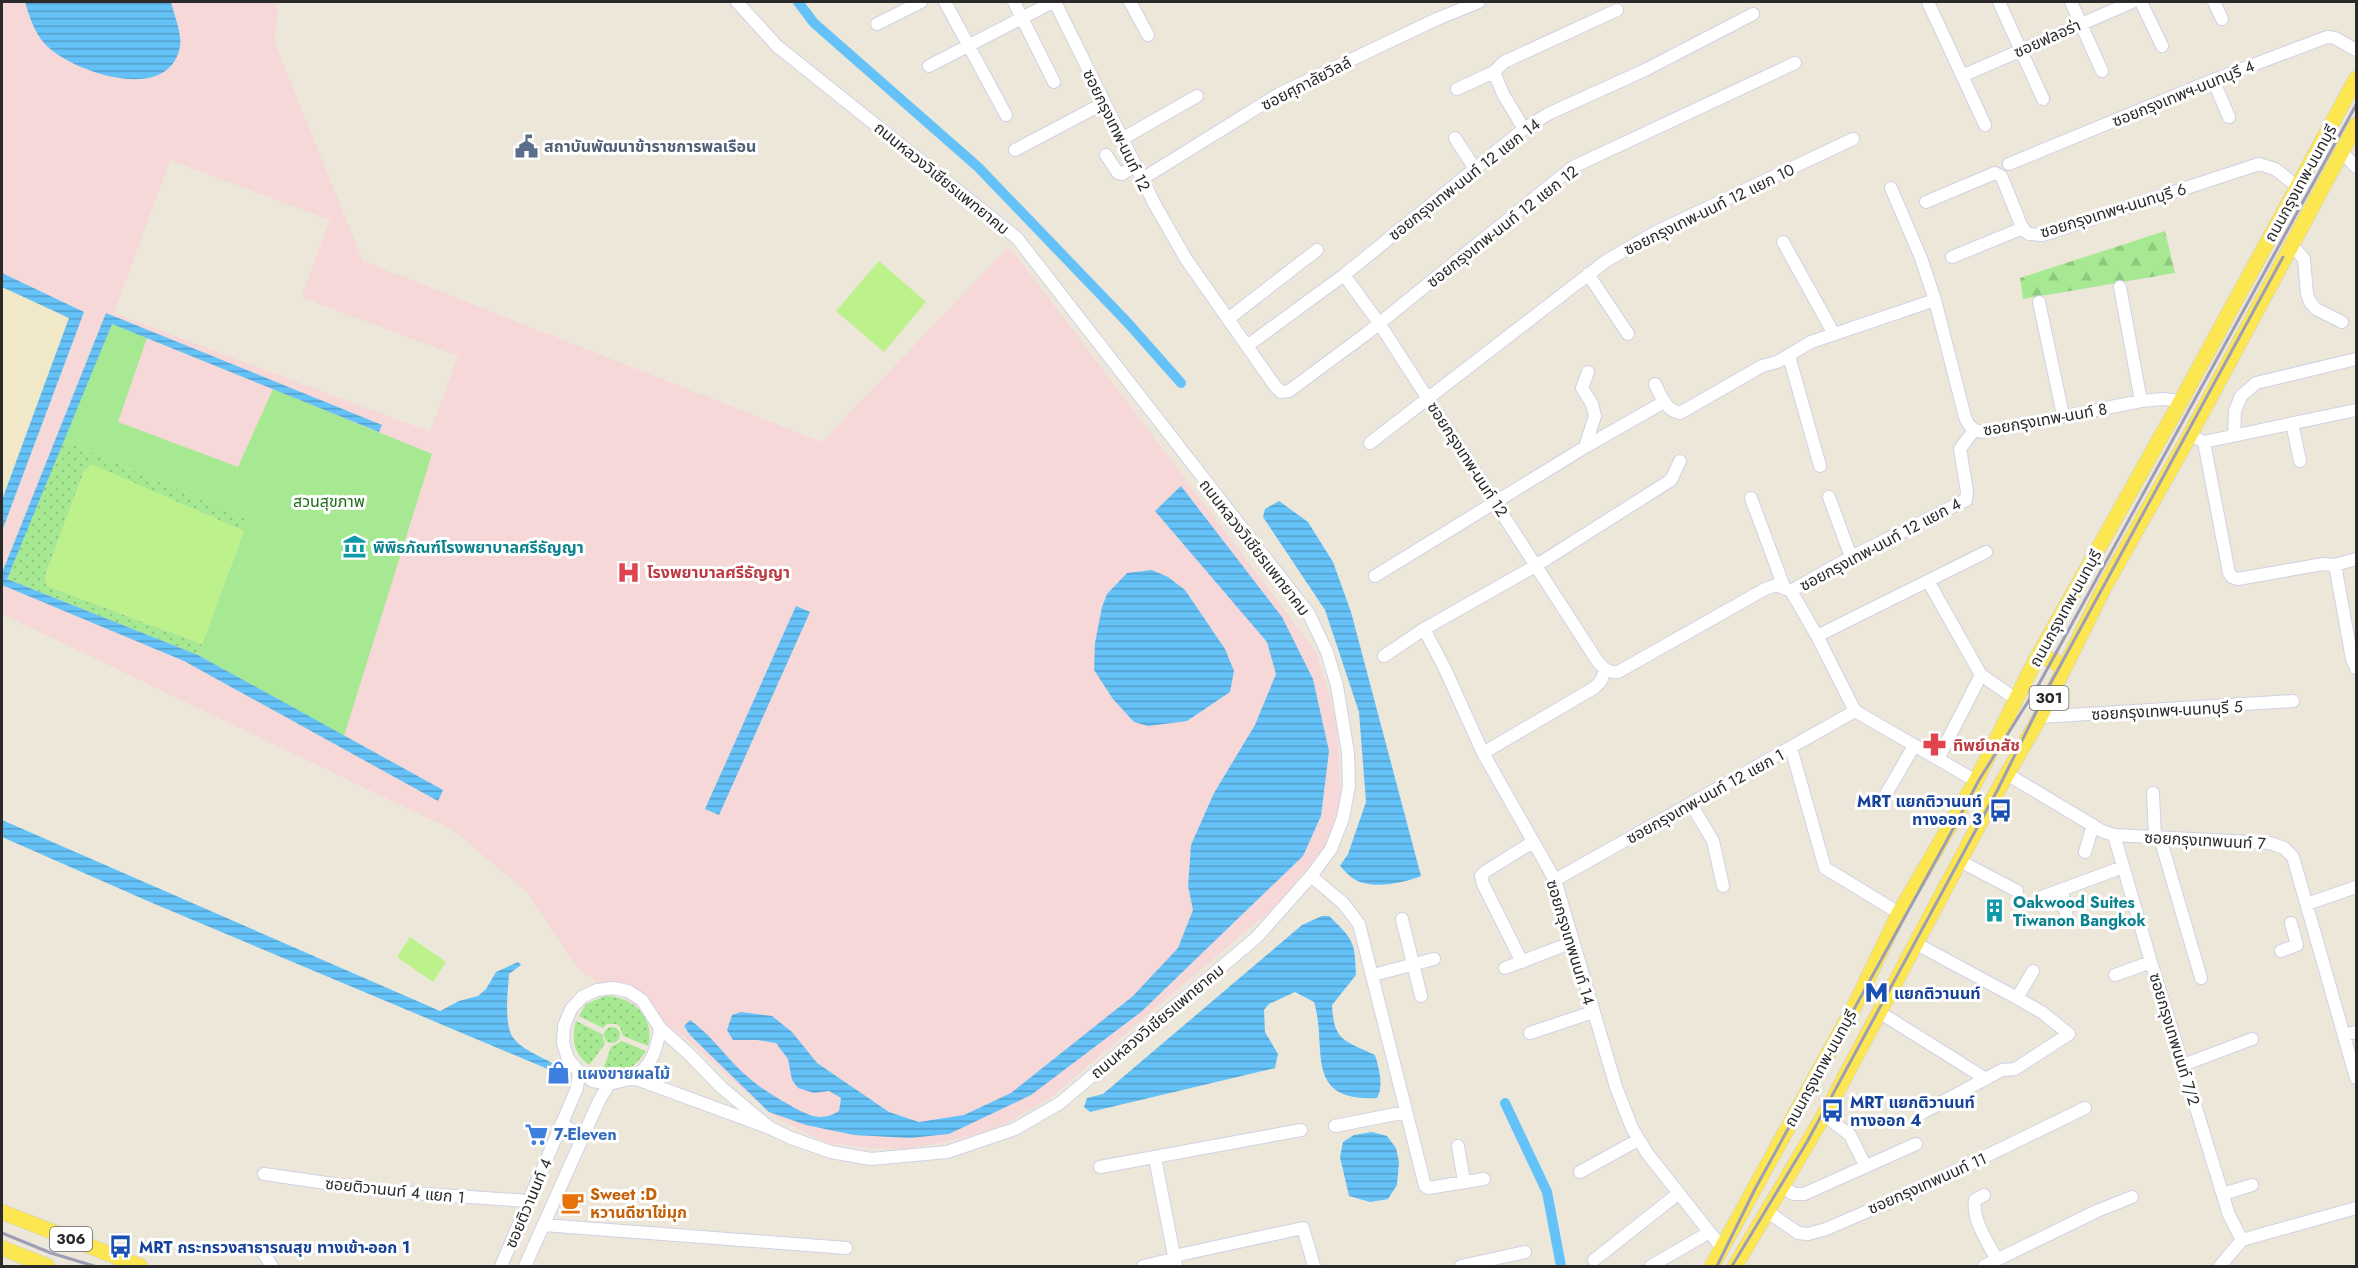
<svg xmlns="http://www.w3.org/2000/svg" width="2358" height="1268" viewBox="0 0 2358 1268" font-family="Jost,'Noto Sans Thai',sans-serif">
<style>
.education{fill:#f1e8c8}
.medical{fill:#f5d8d7;fill-rule:evenodd}
.grass{fill:url(#grass-dots)}
.forest{fill:url(#forest-firs)}
.garden{fill:#a6e992}
.pitch{fill:#bcf18c}
.water{fill:url(#water-rules)}
.lines{fill:none;stroke-linecap:round;stroke-linejoin:round}
.canal{stroke:#64c2f9;stroke-width:10}
.minor-casing{stroke:#d0d1e4;stroke-width:14}
.major-casing{stroke:#ccc;stroke-width:16}
.minor{stroke:#fff;stroke-width:12}
.major{stroke:#fde750;stroke-width:15}
.rail{stroke:#9d9eb6;stroke-width:3}
.labels{text-anchor:middle;stroke-width:6;stroke-linejoin:round;paint-order:stroke}
.shield{fill:#fff;stroke:#6a6a6a;stroke-width:1.5}
.shield-label{font-size:15px;font-weight:bold;fill:#2a2a2a}
.street-label{font-size:16px;fill:#2a2a2a;stroke:#fff}
.service-label{font-size:16px;font-weight:bold;fill:#4e5e75;stroke:#fff;text-anchor:start}
.park-label{font-size:16px;fill:#1d6d13;stroke:#fff}
.culture-label{font-size:16px;font-weight:bold;fill:#0d838f;stroke:#fff;text-anchor:start}
.health-label{font-size:16px;font-weight:bold;fill:#be3a42;stroke:#fff;text-anchor:start}
.transit-label{font-size:16px;font-weight:bold;fill:#164399;stroke:#fff;text-anchor:start}
.shop-label{font-size:16px;font-weight:bold;fill:#366cbe;stroke:#fff;text-anchor:start}
.food-label{font-size:16px;font-weight:bold;fill:#c56008;stroke:#fff;text-anchor:start}
</style>
<defs>
<pattern id="grass-dots" width="8" height="8" patternUnits="userSpaceOnUse" patternTransform="scale(1.5)"><rect width="8" height="8" fill="#a6e992"/><path d="M2 2h.1M6 6h.1" fill="none" stroke="#8fc87e" stroke-width="1.8" stroke-linecap="round"/></pattern>
<pattern id="forest-firs" width="22" height="20" patternUnits="userSpaceOnUse" patternTransform="scale(1.5)"><rect width="22" height="20" fill="#a6e992"/><path d="M5 1l3.5 6h-7zM16 11l3.5 6h-7z" fill="#8fc87e"/></pattern>
<pattern id="water-rules" width="6" height="5" patternUnits="userSpaceOnUse" patternTransform="scale(1.5)"><rect width="6" height="5" fill="#64c2f9"/><path d="M0 2.5h6" fill="none" stroke="#539eca"/></pattern>
</defs>
<rect width="100%" height="100%" fill="#ede7da"/>
<path class="education" d="M2 287 69 318 2 500Z"/>
<path class="medical" d="M2 2H276L278 13 274 41 363 261 822 442 1008 247 1019 259 1317 653 1336 719 1341 795 1332 837 1279 903 1050 1098 1003 1125 974 1135 940 1143 906 1149 872 1148 827 1143 773 1116 683 1036 580 971 528 893 453 830 2 614V531L84 312 2 273ZM170 160 330 220 301 297 458 356 430 432 114 313Z"/>
<path class="grass" d="M63 440 248 520 244 531 92 465 84 471 45 576 47 586 202 644 198 655 7 579Z
M605 996C632 996 656 1017 648 1046L623 1036 620 1027 616 1024H607L603 1028 579 1016 586 1004Z
M576 1021 602 1034 605 1044 589 1065C574 1054 571 1039 576 1021Z
M604 1035a8 8 0 1 1 16 0a8 8 0 1 1-16 0Z
M622 1041 646 1051C635 1068 623 1075 602 1073L611 1047Z"/>
<path class="forest" d="M2165 231 2175 273 2023 299 2020 278Z"/>
<path class="garden" d="M112 323 147 338 118 422 238 467 273 389 432 454 344 736 198 655 248 520 63 440Z"/>
<path class="pitch" d="M879 261 926 302 884 352 836 311Z
M92 464 244 531 202 644 47 586 45 576 84 471Z
M410 937 446 962 433 982 397 957Z"/>
<path class="water" d="M25 2H171C174 15 182 33 180 46 170 106 70 72 44 43 34 32 29 15 25 2Z
M2 273 84 312 2 531V500L69 318 2 287Z
M106 313 382 425 379 432 112 324 7 579 198 655 443 790 438 801 184 661 2 585V573Z
M1181 486 1282 617 1313 679 1329 751 1321 816 1303 856 1141 1012 1031 1095 949 1134 910 1138 854 1135 806 1125 769 1112 690 1035 684 1026 690 1020C708 1033 721 1050 736 1066 755 1085 770 1094 793 1107 810 1116 821 1122 839 1111L841 1098 829 1091 814 1093 798 1088 792 1080 788 1059 776 1043 757 1040H733L727 1030 732 1015 741 1012 772 1016 792 1032 817 1063 889 1112 919 1122 964 1115 1011 1093 1133 996 1178 948 1193 910 1188 886 1191 845 1214 793 1255 725 1276 674 1267 642 1155 511Z
M1279 501 1308 522 1333 562 1351 612 1421 876C1403 883 1373 890 1354 879 1349 876 1344 870 1340 866L1348 854 1366 802 1359 712 1325 610 1263 517 1265 509Z
M1152 570 1168 577 1185 590 1225 649 1234 671 1230 692 1187 721 1148 726 1134 722 1113 699 1094 670 1095 643 1102 607 1107 594 1127 573Z
M796 606 810 612 719 815 705 809Z
M2 820 440 1011 459 1001 478 996 486 989 496 972 518 962 521 965 509 974C508 990 504 1022 512 1036 520 1049 540 1056 552 1063L550 1070 150 902 2 837Z
M1322 916H1329C1354 940 1355 942 1356 975L1332 1005C1334 1042 1344 1040 1375 1055 1379 1068 1384 1086 1377 1098 1302 1102 1328 1047 1314 1002L1295 992 1269 1004 1264 1010 1265 1032 1278 1054 1275 1068 1090 1112 1084 1107 1087 1098 1103 1094 1302 925Z
M1372 1132 1387 1136 1396 1148 1399 1162 1397 1185 1388 1199 1370 1202 1349 1196 1340 1157 1343 1142 1354 1135Z"/>
<g class="lines">
<path class="canal" d="M798 2 814 23 978 167 1127 322 1181 383
M1505 1103 1547 1192 1561 1266"/>
<defs>
<path id="minor" d="M737 2 777 46 1017 238 1309 614 1327 652 1337 686 1348 753 1349 786 1343 818 1331 849 1311 876 1257 937 1060 1103 1015 1129 947 1152 871 1159 831 1152 791 1138 770 1128 634 1078 609 1084 593 1081 579 1072 568 1059 563 1043 564 1026 571 1009 582 997 597 990 613 988 628 991 642 1000 660 1028 689 1054 721 1087 770 1128
M945 2 1006 115
M1014 2 1054 82
M1055 2 1154 203 1186 259 1275 386 1281 392 1289 391 1366 334 1573 167 1795 63
M1130 2 1148 35
M1928 2 1985 125
M1999 2 2043 99
M2071 2 2102 71
M2141 2 2162 46
M2214 2 2222 19
M877 24 921 2
M929 66 1053 2
M1962 76 2132 2
M2213 80 2229 117
M1457 89 1494 72
M1524 129 1503 94 1494 72 1504 62 1617 10
M1455 138 1475 169
M1122 139 1197 96
M1015 150 1104 103
M2342 152 2356 167
M1106 155 1118 173 1122 174 1135 165
M2009 164 2213 80 2327 37 2335 38 2356 50
M1142 179 1279 94 1437 19 1479 2
M1891 188 1921 258 1935 300 1965 417C1969 428 1975 432 1986 432L2141 401 2163 399 2181 401
M1926 202 1995 173 2001 176 2003 180 2023 230 2029 234 2043 235 2259 164 2275 169 2298 187
M1783 242 1834 334
M2291 244 2304 259 2307 294 2310 302 2316 309 2342 322
M1952 257 2023 228
M1588 274 1628 334
M1344 275 1524 129 1548 114 1645 70 1753 14
M2120 287 2141 401
M2039 302 2063 415
M1228 319 1317 250
M1247 346 1344 275 1379 323 1598 662C1604 669 1609 673 1618 672L1765 589 1776 585 1791 591 1817 636 1855 711 1976 781
M1789 356 1820 466
M1655 384C1661 396 1665 410 1680 413L1762 366 1777 362 1811 342 1935 300
M2292 423 2300 461
M2190 435 2204 442 2229 573 2232 577 2238 579 2323 564 2335 565 2356 559
M2234 435 2235 411 2241 396 2256 383 2356 359
M2204 442 2356 410
M1370 443 1606 261 1656 232 1853 139
M1585 447 1595 416 1592 404 1582 388 1588 372
M1829 497 1851 557
M1751 498 1784 587
M2335 565 2352 659 2356 668
M1375 576 1585 447 1664 402
M1928 581 1981 675 2016 699
M1791 591 1851 557 1966 500 1967 491 1960 449 1974 430
M1424 629 1445 669 1483 753 1555 880 1616 1087 1632 1128 1647 1153 1722 1248
M1817 636 1986 552
M1384 656 1424 629 1537 565 1671 480 1680 461
M2040 717 2293 701
M1791 748 1825 868 1899 913
M1483 753 1594 688 1601 681 1605 670
M1938 759 1981 675
M2007 774 2102 831 2114 835 2270 843 2284 848 2293 857 2356 1078
M2153 793 2155 837
M1886 794 1914 746
M1691 804 1713 841 1723 886
M2114 835 2151 962 2229 1215 2242 1240
M2160 838 2201 978
M2085 852 2093 825
M1960 861 2017 891
M1311 876 1343 903 1359 924 1425 1186 1428 1188 1484 1179
M1555 880 1855 711
M2062 889 2067 919
M2042 897 2123 867
M2307 904 2356 887
M1402 919 1421 996
M1917 944 2017 998 2033 971
M2281 951 2297 945 2291 923
M1522 962 1483 884 1481 876 1486 871 1533 842
M1505 968 1573 942
M1373 975 1434 959
M2115 975 2151 962
M1879 1012 1986 1079
M1530 1033 1593 1012
M2344 1035 2356 1032
M2183 1065 2252 1039
M634 1078C652 1065 657 1049 660 1028
M1920 1114 2002 1070 2015 1069 2069 1034 2043 1013 2017 998
M1824 1115 1850 1135 1865 1165
M561 1124 583 1136
M1335 1126 1406 1112
M1458 1146 1464 1181
M1155 1158 1176 1266
M1100 1167 1301 1130
M1580 1172 1638 1140
M264 1174 382 1191 528 1201
M1782 1187 1794 1194H1804L1916 1144
M2223 1194 2252 1185
M1984 1195 1975 1200C1972 1221 1988 1242 1997 1260
M1768 1212 1798 1233 1808 1234 1826 1229 1910 1193 2085 1108
M544 1225 846 1248
M260 1248 272 1266
M1174 1256 1303 1228 1314 1266
M1594 1260 1679 1193
M501 1266 577 1088 579 1072
M525 1266 599 1101 609 1084
M1143 1266 1174 1259
M1461 1266 1525 1252
M1651 1266 1708 1233
M1984 1266 2097 1211 2132 1197
M2220 1266 2242 1240 2356 1208"/>
<path id="major" d="M2038 657 2054 660 2063 670
M2 1212 140 1266
M2 1248 47 1266
M1712 1266 1854 1007 1899 913 1976 781 2033 665 2181 401 2356 79
M1735 1266 1830 1105 1990 804 2040 717 2106 584 2190 435 2356 125"/>
</defs>
<use href="#minor" class="minor-casing"/>
<use href="#major" class="major-casing"/>
<use href="#minor" class="minor"/>
<use href="#major" class="major"/>
<path class="rail" d="M2 1233 51 1253 94 1266
M1717 1266 1755 1189 1946 842 1979 780 2039 684 2356 105
M1732 1266 1807 1142 1998 789 2048 688 2283 257"/>
</g>
<defs>
<symbol id="civic-bare" viewBox="-9 -9 18 18"><path d="M-.6-6.5H3V-4.5H.6V-3L4-1V1h2V6H-6V1h2V-1L-.6-3ZM-1.2 2.5V6h2.4V2.5Z" fill="#5c6f8a" stroke="#fff" stroke-width="2.5" paint-order="stroke"/></symbol>
<symbol id="museum-bare" viewBox="-9 -9 18 18"><path d="M0-6L6-3V-2H-6V-3ZM-5-1h2V3h-2ZM-1-1h2V3h-2ZM3-1h2V3H3ZM-6 4H6V6H-6Z" fill="#0f9aa8" stroke="#fff" stroke-width="2.5" paint-order="stroke"/></symbol>
<symbol id="hospital-bare" viewBox="-9 -9 18 18"><path d="M-5-5h3v3.5h4V-5h3V5h-3V1.5h-4V5h-3Z" fill="#e0444e" stroke="#fff" stroke-width="2.5" paint-order="stroke"/></symbol>
<symbol id="pharmacy-bare" viewBox="-9 -9 18 18"><path d="M-2-6h4v4h4v4h-4v4h-4v-4h-4v-4h4Z" fill="#e0444e" stroke="#fff" stroke-width="2.5" paint-order="stroke"/></symbol>
<symbol id="bus-bare" viewBox="-9 -9 18 18"><path d="M-5-6H5V4H4V6H2V4H-2V6H-4V4H-5ZM-3.5-4V0h7V-4ZM-3.5 1.2v1.5H-2V1.2ZM2 1.2v1.5H3.5V1.2Z" fill="#1a4fb4" stroke="#fff" stroke-width="2.5" paint-order="stroke"/></symbol>
<symbol id="building-bare" viewBox="-9 -9 18 18"><path d="M-4-6H4V6H1V3H-1V6H-4ZM-2.5-4.3h1.7v1.8h-1.7ZM.8-4.3h1.7v1.8H.8ZM-2.5-1h1.7V.8h-1.7ZM.8-1h1.7V.8H.8Z" fill="#0f9aa8" stroke="#fff" stroke-width="2.5" paint-order="stroke"/></symbol>
<symbol id="metro-bare" viewBox="-9 -9 18 18"><path d="M-5.5 5V-5H-3L0 0L3-5H5.5V5H3V-.5L0 4L-3-.5V5Z" fill="#1a4fb4" stroke="#fff" stroke-width="2.5" paint-order="stroke"/></symbol>
<symbol id="shop-bare" viewBox="-9 -9 18 18"><path d="M-5-2.5h2.3a2.7 3.5 0 0 1 5.4 0H5L5.5 6h-11ZM-1.5-2.5h3a1.5 2.3 0 0 0-3 0Z" fill="#3f7fe0" stroke="#fff" stroke-width="2.5" paint-order="stroke"/></symbol>
<symbol id="supermarket-bare" viewBox="-9 -9 18 18"><path d="M-6-5.5h2.5l.6 2H6L4.5 2H-2.5L-4.4-4H-6ZM-1.5 3.2a1.3 1.3 0 1 0 .1 0ZM3 3.2a1.3 1.3 0 1 0 .1 0Z" fill="#3f7fe0" stroke="#fff" stroke-width="2.5" paint-order="stroke"/></symbol>
<symbol id="cafe-bare" viewBox="-9 -9 18 18"><path d="M-5.5-4.5H6V0H3Q3 3.5 0 3.5H-2.5Q-5.5 3.5-5.5 0ZM3-3.2v2h1.7v-2ZM-6 4.5H4V6H-6Z" fill="#e8710a" stroke="#fff" stroke-width="2.5" paint-order="stroke"/></symbol>
</defs>
<g fill-rule="evenodd">
<use href="#civic-bare" x="510" y="130" width="33" height="33"/>
<use href="#museum-bare" x="338" y="530" width="33" height="33"/>
<use href="#hospital-bare" x="612" y="556" width="33" height="33"/>
<use href="#pharmacy-bare" x="1918" y="728" width="33" height="33"/>
<use href="#bus-bare" x="1984" y="794" width="33" height="33"/>
<use href="#building-bare" x="1978" y="894" width="33" height="33"/>
<use href="#metro-bare" x="1860" y="976" width="33" height="33"/>
<use href="#shop-bare" x="542" y="1056" width="33" height="33"/>
<use href="#bus-bare" x="1816" y="1094" width="33" height="33"/>
<use href="#supermarket-bare" x="520" y="1118" width="33" height="33"/>
<use href="#cafe-bare" x="556" y="1186" width="33" height="33"/>
<use href="#bus-bare" x="104" y="1230" width="33" height="33"/>
</g>
<g class="labels">
<g class="shield">
<rect x="2029.5" y="686" width="39" height="24" rx="4.5"/>
<rect x="50" y="1227" width="42" height="24" rx="4.5"/>
</g>
<g class="shield-label">
<text x="2049" y="703">301</text>
<text x="71" y="1244">306</text>
</g>
<g class="street-label">
<text transform="translate(2047 38) rotate(-24)" y="6">ซอยฟลอร่า</text>
<text transform="translate(1306 83) rotate(-27)" y="6">ซอยศุภาลัยวิลล์</text>
<text transform="translate(2183 93) rotate(-22)" y="6">ซอยกรุงเทพฯ-นนทบุรี 4</text>
<text transform="translate(1117 130) rotate(64)" y="6">ซอยกรุงเทพ-นนท์ 12</text>
<text transform="translate(942 178) rotate(39)" y="6">ถนนหลวงวิเชียรแพทยาคม</text>
<text transform="translate(1464 179) rotate(-38)" y="6">ซอยกรุงเทพ-นนท์ 12 แยก 14</text>
<text transform="translate(2300 183) rotate(-61)" y="6">ถนนกรุงเทพ-นนทบุรี</text>
<text transform="translate(1709 209) rotate(-26)" y="6">ซอยกรุงเทพ-นนท์ 12 แยก 10</text>
<text transform="translate(2113 210) rotate(-17)" y="6">ซอยกรุงเทพฯ-นนทบุรี 6</text>
<text transform="translate(1502 226) rotate(-38)" y="6">ซอยกรุงเทพ-นนท์ 12 แยก 12</text>
<text transform="translate(2045 419) rotate(-10)" y="6">ซอยกรุงเทพ-นนท์ 8</text>
<text transform="translate(1468 459) rotate(57)" y="6">ซอยกรุงเทพ-นนท์ 12</text>
<text transform="translate(1880 544) rotate(-28)" y="6">ซอยกรุงเทพ-นนท์ 12 แยก 4</text>
<text transform="translate(1255 547) rotate(52)" y="6">ถนนหลวงวิเชียรแพทยาคม</text>
<text transform="translate(2065 608) rotate(-61)" y="6">ถนนกรุงเทพ-นนทบุรี</text>
<text transform="translate(2167 710) rotate(-3)" y="6">ซอยกรุงเทพฯ-นนทบุรี 5</text>
<text transform="translate(1705 796) rotate(-29)" y="6">ซอยกรุงเทพ-นนท์ 12 แยก 1</text>
<text transform="translate(2205 840) rotate(3)" y="6">ซอยกรุงเทพนนท์ 7</text>
<text transform="translate(1571 942) rotate(73)" y="6">ซอยกรุงเทพนนท์ 14</text>
<text transform="translate(1157 1021) rotate(-40)" y="6">ถนนหลวงวิเชียรแพทยาคม</text>
<text transform="translate(2175 1039) rotate(73)" y="6">ซอยกรุงเทพนนท์ 7/2</text>
<text transform="translate(1820 1068) rotate(-61)" y="6">ถนนกรุงเทพ-นนทบุรี</text>
<text transform="translate(1927 1183) rotate(-24)" y="6">ซอยกรุงเทพนนท์ 11</text>
<text transform="translate(395 1190) rotate(6)" y="6">ซอยติวานนท์ 4 แยก 1</text>
<text transform="translate(528 1203) rotate(-67)" y="6">ซอยติวานนท์ 4</text>
</g>
<g class="service-label">
<text x="544" y="152">สถาบันพัฒนาข้าราชการพลเรือน</text>
</g>
<g class="park-label">
<text x="329" y="507">สวนสุขภาพ</text>
</g>
<g class="culture-label">
<text x="373" y="553">พิพิธภัณฑ์โรงพยาบาลศรีธัญญา</text>
<text x="2013" y="908">Oakwood Suites<tspan x="2013" dy="18">Tiwanon Bangkok</tspan></text>
</g>
<g class="health-label">
<text x="647" y="578">โรงพยาบาลศรีธัญญา</text>
<text x="1953" y="751">ทิพย์เภสัช</text>
</g>
<g class="transit-label">
<text x="1982" y="807" text-anchor="end">MRT แยกติวานนท์<tspan x="1982" dy="18">ทางออก 3</tspan></text>
<text x="1894" y="999">แยกติวานนท์</text>
<text x="1850" y="1108">MRT แยกติวานนท์<tspan x="1850" dy="18">ทางออก 4</tspan></text>
<text x="139" y="1253">MRT กระทรวงสาธารณสุข ทางเข้า-ออก 1</text>
</g>
<g class="shop-label">
<text x="577" y="1079">แผงขายผลไม้</text>
<text x="554" y="1140">7-Eleven</text>
</g>
<g class="food-label">
<text x="590" y="1200">Sweet :D<tspan x="590" dy="18">หวานดีชาไข่มุก</tspan></text>
</g>
</g>
<rect width="2358" height="1268" fill="none" stroke="#2a2a2a" stroke-width="6"/>
</svg>
